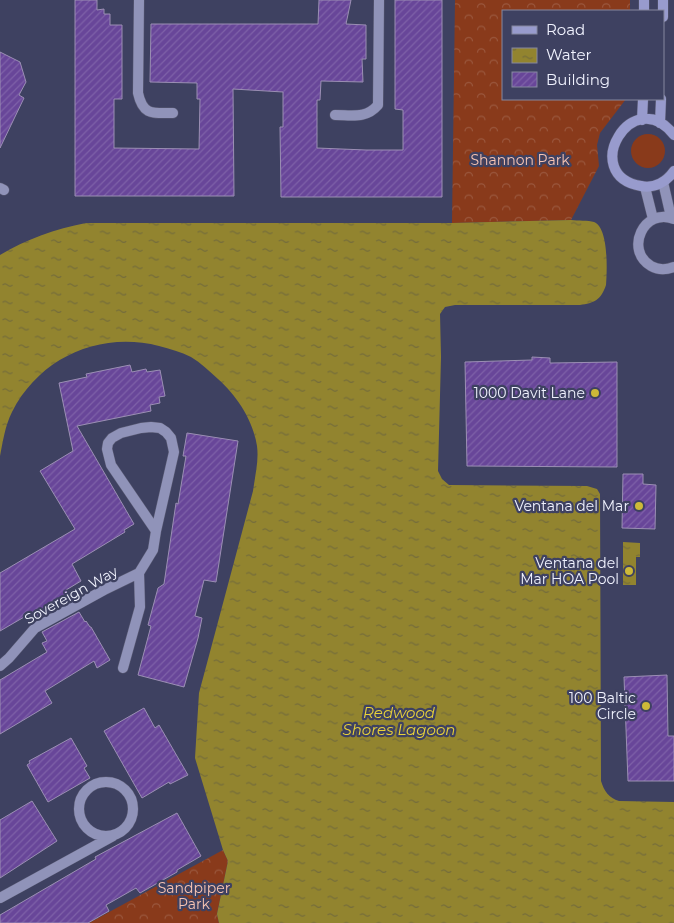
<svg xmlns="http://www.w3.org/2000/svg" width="674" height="923" viewBox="0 0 674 923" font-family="Montserrat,sans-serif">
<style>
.grass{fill:#893a1b}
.forest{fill:url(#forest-crowns)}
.water{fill:url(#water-ripples)}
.building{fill:url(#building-hatch);stroke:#9b8fb4}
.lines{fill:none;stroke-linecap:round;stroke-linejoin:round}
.street-casing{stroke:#5b5c75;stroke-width:11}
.secondary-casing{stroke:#5b5c75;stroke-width:11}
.street{stroke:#9093b9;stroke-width:10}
.secondary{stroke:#989bcd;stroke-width:10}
.poi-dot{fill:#cdb938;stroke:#3e4161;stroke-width:2}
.labels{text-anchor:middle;stroke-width:4.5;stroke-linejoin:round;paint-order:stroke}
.park-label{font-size:14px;fill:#f8c4b2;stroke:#3e4161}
.poi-label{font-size:14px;fill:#f0f2fe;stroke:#3e4161;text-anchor:end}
.street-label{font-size:14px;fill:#f0f2fe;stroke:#3e4161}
.water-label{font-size:15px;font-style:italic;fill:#e9d23a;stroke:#3e4161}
</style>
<defs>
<pattern id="forest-crowns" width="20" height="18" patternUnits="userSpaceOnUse" patternTransform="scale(1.25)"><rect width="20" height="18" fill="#893a1b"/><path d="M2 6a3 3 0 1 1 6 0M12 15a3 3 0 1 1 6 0" fill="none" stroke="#9a573d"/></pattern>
<pattern id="water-ripples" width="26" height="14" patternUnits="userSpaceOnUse" patternTransform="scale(1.25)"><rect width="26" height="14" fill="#92842f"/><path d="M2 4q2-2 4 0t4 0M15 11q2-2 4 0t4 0" fill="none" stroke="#746c3b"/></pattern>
<pattern id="building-hatch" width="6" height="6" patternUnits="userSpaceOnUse" patternTransform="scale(1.25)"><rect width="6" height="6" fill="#684699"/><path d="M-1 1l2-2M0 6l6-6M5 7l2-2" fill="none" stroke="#7e61a8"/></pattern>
</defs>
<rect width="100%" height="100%" fill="#3e4161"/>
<path class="grass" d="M631 151a17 17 0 1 1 34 0a17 17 0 1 1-34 0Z"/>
<path class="forest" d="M455 0H630V11H503V99H626L600 133 597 145 599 166 571 220 452 223Z
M223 850 228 861 217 914 219 923H89Z"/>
<path class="water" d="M571 220C578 221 588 220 594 222 609 228 607 272 606 285 601 300 594 303 580 305H455L445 307 440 314 441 357 438 471 442 479 449 485 587 486 597 489 600 494 601 781C604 791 609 798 619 801L674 802V923H219L217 914 228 861 223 850 195 758 199 693 253 491C255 476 259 461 257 446 253 420 237 396 218 379 209 371 201 363 191 357 181 352 170 349 159 346 100 331 40 357 12 412 5 426 3 441 0 456V255C27 239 55 229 86 223H452Z
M623 542 640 543V557H636V585H623Z"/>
<path class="building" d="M75 0H97V10L104 9V14H110V25H122V99H114V148L199 149 200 99H197V83L150 82 151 24H318L319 0H351L346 24 366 25V59H362L363 82 321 81 320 100H317V148L366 150H403V110L395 109V0H442V197H281L280 127H283V92L233 89 234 196H75Z
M0 52 20 62 26 82 19 95 24 98 0 148Z
M532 357 550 358V363L617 362V467L467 466 465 362 532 360Z
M130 365 132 372 146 369 147 372 160 370 165 396 159 397 160 403 150 405 151 411 77 426 134 524 124 530 125 532 72 564 81 581 66 590 71 600 35 620 31 613 0 631V573L75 529 40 471 73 451 59 383 87 377 86 374Z
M187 433 238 441 216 582 204 580 195 616 202 618 198 638 184 687 138 675 151 626 148 625 158 588 164 584 176 503 178 504 186 456H183Z
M623 474H643V484L656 485 655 529 622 528Z
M79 612 85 622 86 621 90 627H91L110 660 97 668 94 661 45 691 52 703 0 734V680L47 652 42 643 47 641 42 632Z
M667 675 668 736H674V781H628L624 677Z
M144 708 155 728 159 725 188 775 170 784 169 782 142 798 104 731Z
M71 738 87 766 84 768 90 778 48 802 27 765 30 763 29 761Z
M32 801 57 841 0 878V820Z
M177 813 201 856 177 870V872L140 893 136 888 106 905 109 911 88 923H0V915L96 859 95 857Z"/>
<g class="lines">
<defs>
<path id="street" d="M139 0 138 93C143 116 153 113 173 113
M335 115C352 115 366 119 378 105L379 0
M663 182 671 217
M645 187 653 219
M0 188 4 190
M674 219C644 207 624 250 651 266 658 270 666 270 674 267
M0 666 9 658 35 628 104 590 139 573
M123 668 140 607 139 573 153 550 156 531 174 452 171 438 166 432 160 428 151 427 141 428 121 433 112 438 108 443 107 449 111 465 156 531
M79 809a27 27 0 1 1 54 0a27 27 0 1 1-54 0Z
M0 898 113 836"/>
<path id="secondary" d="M644 11V0
M663 17V0
M642 120 643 99
M660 123 661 99
M674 135C633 82 578 175 641 186 655 189 667 181 674 171"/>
</defs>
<use href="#street" class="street-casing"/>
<use href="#secondary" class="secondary-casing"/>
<use href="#street" class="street"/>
<use href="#secondary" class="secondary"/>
</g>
<g class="poi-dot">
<circle cx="595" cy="393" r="5"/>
<circle cx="639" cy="506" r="5"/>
<circle cx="629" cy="571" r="5"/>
<circle cx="646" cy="706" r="5"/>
</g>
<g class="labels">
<g class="park-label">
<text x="520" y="165">Shannon Park</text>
<text x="194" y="893">Sandpiper<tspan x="194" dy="16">Park</tspan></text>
</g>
<g class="poi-label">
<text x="585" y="398">1000 Davit Lane</text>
<text x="629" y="511">Ventana del Mar</text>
<text x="619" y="568">Ventana del<tspan x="619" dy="16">Mar HOA Pool</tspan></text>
<text x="636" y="703">100 Baltic<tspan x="636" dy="16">Circle</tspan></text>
</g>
<g class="street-label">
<text transform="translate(71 595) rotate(-29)" y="5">Sovereign Way</text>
</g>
<g class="water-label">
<text x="399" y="718">Redwood<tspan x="399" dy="17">Shores Lagoon</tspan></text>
</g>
</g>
<rect x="502" y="10" width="162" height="90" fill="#3e4161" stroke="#8588a0"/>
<rect x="512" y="26" width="25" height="8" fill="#989bcd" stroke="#8588a0"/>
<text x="546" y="35" font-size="15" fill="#f0f2fe">Road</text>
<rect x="512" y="48" width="25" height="15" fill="url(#water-ripples)" stroke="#8588a0"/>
<text x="546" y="60" font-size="15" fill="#f0f2fe">Water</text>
<rect x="512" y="72" width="25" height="15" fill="url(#building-hatch)" stroke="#8588a0"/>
<text x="546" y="85" font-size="15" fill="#f0f2fe">Building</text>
</svg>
